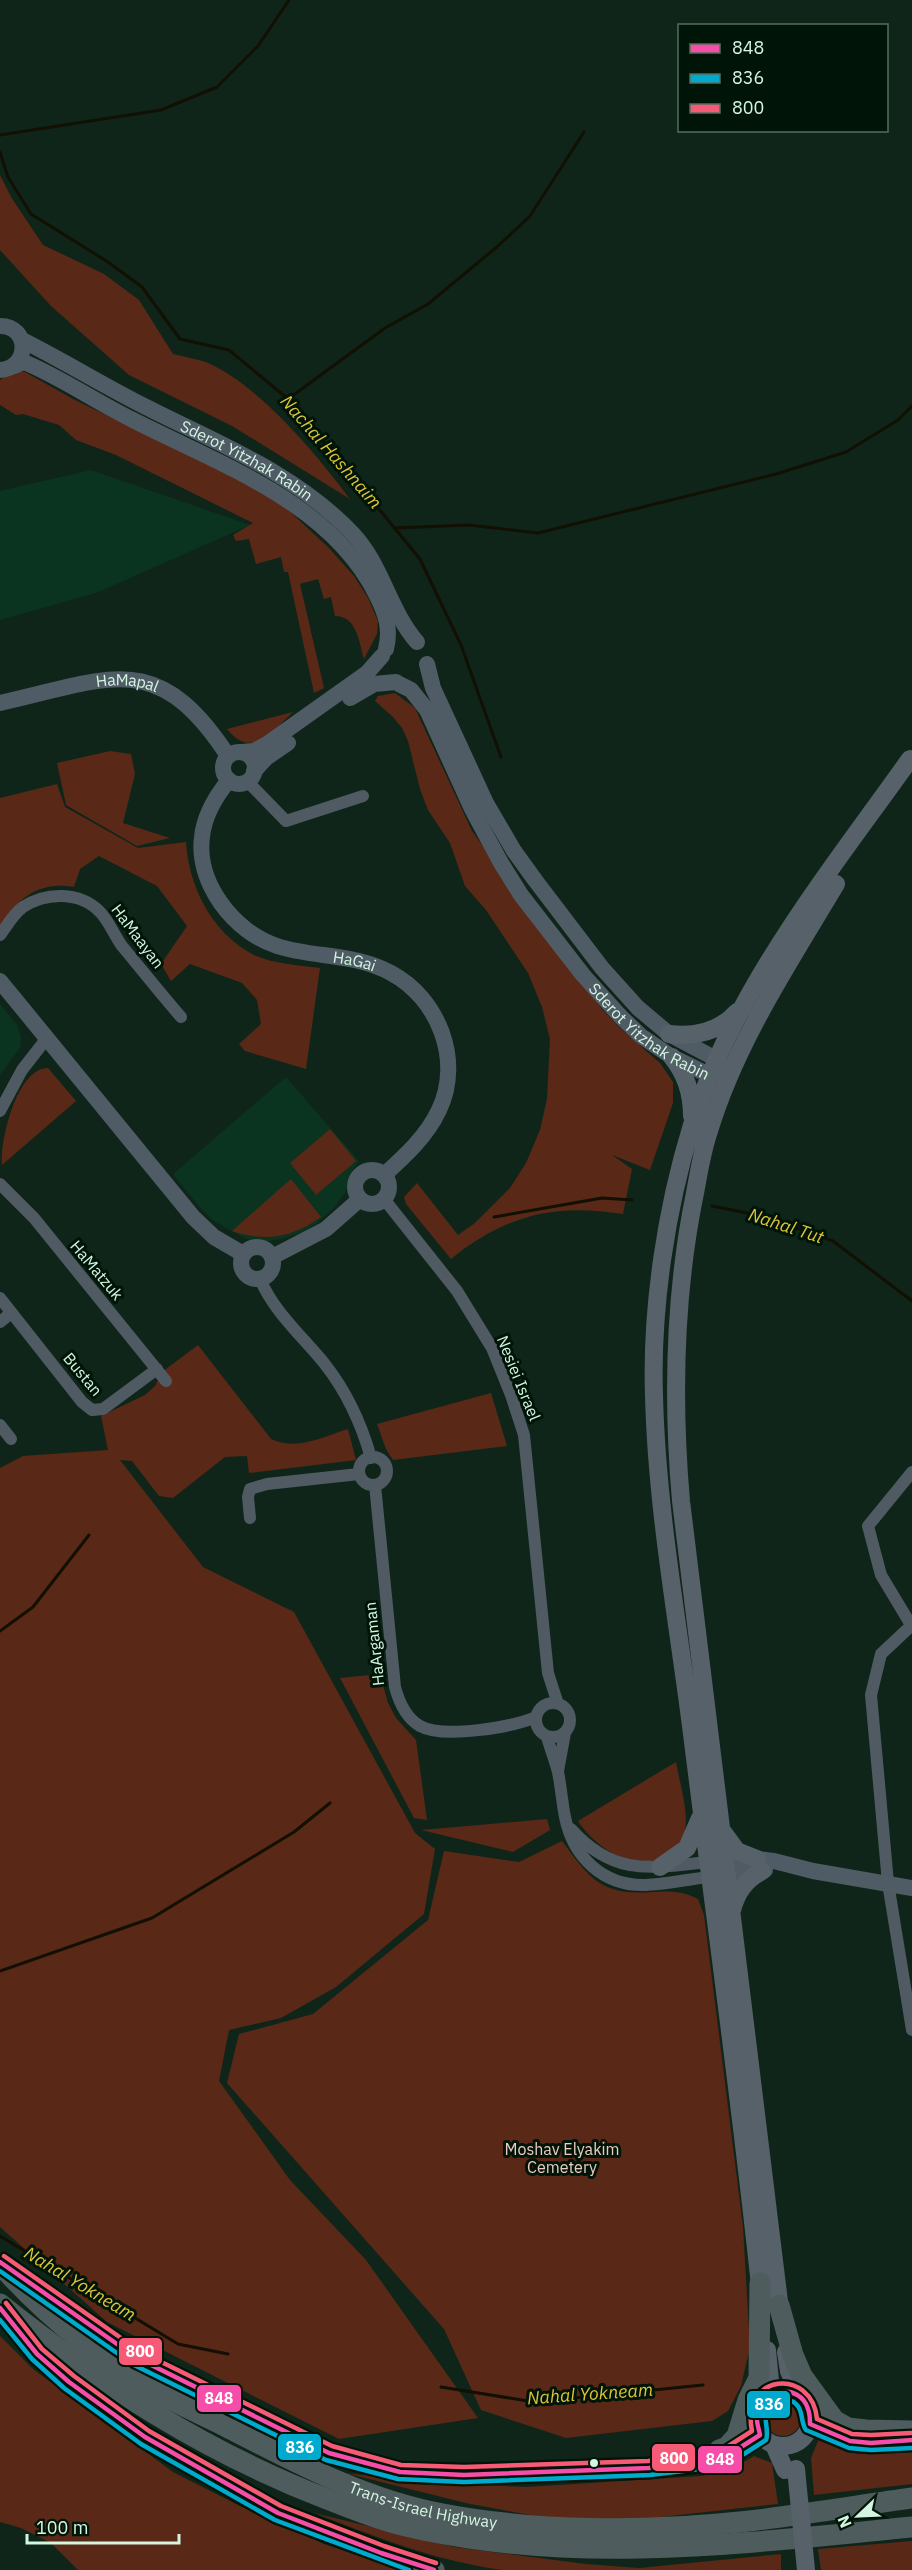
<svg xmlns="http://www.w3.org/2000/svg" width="912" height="2570" viewBox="0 0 912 2570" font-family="'IBM Plex Sans',sans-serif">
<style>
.built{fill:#0a3420}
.green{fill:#5a2816}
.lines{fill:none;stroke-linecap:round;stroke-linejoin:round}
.stream{stroke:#121003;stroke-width:3}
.street{stroke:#505a63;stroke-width:12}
.secondary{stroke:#505c65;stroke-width:16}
.primary{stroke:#566169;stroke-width:18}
.highway{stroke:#4f5c5e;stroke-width:21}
.primary-bridge{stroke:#566169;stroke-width:18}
.bus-1-casing{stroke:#001407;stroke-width:9}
.bus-2-casing{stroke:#001407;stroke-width:9}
.bus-3-casing{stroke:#001407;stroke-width:9}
.bus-1{stroke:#f54da8;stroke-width:4.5}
.bus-2{stroke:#00a9ce;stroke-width:4.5}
.bus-3{stroke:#f75a77;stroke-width:4.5}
.bus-dot{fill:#d3f6e1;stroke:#001407;stroke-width:2}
.labels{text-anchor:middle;stroke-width:6;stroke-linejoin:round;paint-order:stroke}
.street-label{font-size:16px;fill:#d3f6e1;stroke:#001407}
.park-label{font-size:16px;fill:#eacbc1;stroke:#001407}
.water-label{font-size:18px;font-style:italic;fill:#ddc439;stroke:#001407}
.line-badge{stroke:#001407;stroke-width:2}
.badge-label{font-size:16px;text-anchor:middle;font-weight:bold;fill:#fff}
</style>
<rect width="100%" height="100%" fill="#0f251a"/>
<path class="built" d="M91 470 250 525 96 593 0 620V491Z
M0 1004 17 1025 21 1037 20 1048 0 1075Z
M286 1077 359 1161 352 1171 346 1191 336 1206 316 1224 301 1233 281 1239 267 1241 246 1239 212 1220 197 1204 173 1174Z"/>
<path class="green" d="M0 175 11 197 43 245 104 274 139 300 173 354C184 357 198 359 208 363 260 386 316 454 350 499L232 426 129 375 51 306 0 250Z
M10 372H25L75 400 272 495 328 547 354 576 368 598 378 621 377 634 364 659C359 642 357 616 335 616L331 597 324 599 318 579 300 584 324 688 314 693 288 572H284L281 557 256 564 249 539 236 541 233 535 253 523 116 455 76 440 59 425 23 414 16 415 0 405V380Z
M395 693 415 708 472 831 602 1009 619 1027 660 1063 673 1082V1103L650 1170 612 1155 632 1169 623 1214C554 1203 506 1215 451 1259L406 1204 404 1197 417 1183 458 1235 475 1223 510 1188 526 1163 540 1130 547 1099 550 1039 542 1007 528 973 486 910 465 886 450 843 428 810 420 789 408 741 402 728 393 717 375 701 378 696Z
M293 712C272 732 252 760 227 729Z
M110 751 131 754 135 774 123 823 170 838 137 846 66 805 57 763Z
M57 784 65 807 138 848 186 842C189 887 211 931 252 954 272 964 298 965 320 968L306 1069 245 1051 239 1044 261 1024 257 1000 242 983 190 964 171 981 161 964 187 926 157 886 99 856 80 869 74 887C38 881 19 898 0 926V798Z
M48 1068 76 1101 2 1165C0 1140 17 1068 48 1068Z
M330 1129 356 1161 316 1195 290 1163Z
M291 1179 321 1217C292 1238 265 1242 232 1231Z
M198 1345 271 1439C297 1451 322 1437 348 1429L356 1460 249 1473 247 1456 225 1457 173 1498 159 1496 132 1461 120 1460 203 1567 294 1612 415 1833 435 1849 424 1914 336 1987 281 2018 229 2030 219 2081 290 2180 366 2260 478 2418 339 2439 107 2322 0 2227V1468L23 1456 108 1450 101 1416 145 1395 155 1386 162 1372Z
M491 1393 507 1446 393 1460 386 1449 377 1424Z
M380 1674 388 1703 396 1718 416 1740 427 1820 414 1818 340 1678Z
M676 1762C680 1786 691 1816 683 1839 681 1845 676 1848 671 1852 639 1877 597 1850 578 1821Z
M547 1819 550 1830 513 1852 421 1830Z
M562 1841C590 1879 602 1896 652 1892 668 1891 683 1891 698 1899L704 1915 743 2227 750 2347 741 2386 728 2411 712 2421 566 2438 481 2410 444 2329 227 2083 239 2034 313 2014 428 1920 444 1851 519 1862Z
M0 2336 33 2369 173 2472 240 2506 324 2544 400 2570H78L51 2543 21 2528 0 2522Z
M765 2418a18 18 0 1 1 36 0a18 18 0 1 1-36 0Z
M821 2434 844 2451 858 2454 912 2451V2484L814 2495 811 2458Z
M754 2456 772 2463 778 2504 625 2521 541 2517 470 2504 345 2473 431 2483 527 2487 701 2476 727 2472Z
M314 2513 454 2547 586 2564 639 2568 781 2554V2570H502C436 2561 376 2537 314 2513Z
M912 2541V2570H821L818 2549Z"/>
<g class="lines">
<path class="stream" d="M0 135 161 110 217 87 258 46 289 0
M0 152 8 177 31 214 108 262 142 287 180 339 229 350 288 399 333 453 420 559 461 645 501 757
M288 399 385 328 428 304 498 246 530 216 584 132
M394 528 469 525 538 533 776 474 846 452 898 420 912 406
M712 1206 762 1216 833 1241 912 1301
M494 1217 602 1198 632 1200
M0 1631 33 1607 89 1535
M0 1971 152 1918 294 1832 330 1803
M0 2236 178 2344 228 2354
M441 2387 534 2402 703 2385"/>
<path class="street" d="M247 781 286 821 363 796
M0 935C7 926 13 914 23 907 46 892 80 891 100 912 109 921 114 935 122 946 142 970 161 994 181 1017
M0 1111 22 1070 47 1038
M0 1184 34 1218 166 1381
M384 1199 457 1291 492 1348 511 1395 524 1435 548 1673 558 1704
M260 1279C274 1312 302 1336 324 1363 347 1392 361 1422 371 1458
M0 1298 82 1402 92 1410 103 1409 157 1369
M0 1322 11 1313
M0 1425 11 1439
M359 1471a14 14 0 1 1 28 0a14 14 0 1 1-28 0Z
M375 1485 395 1687C399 1702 406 1718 420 1726 443 1739 513 1727 536 1717
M250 1518 248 1497 250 1489 267 1484 359 1474
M911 1625 881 1575 868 1526 912 1472
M912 1625 881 1654 871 1695 888 1883 912 2030
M536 1720a17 17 0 1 1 34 0a17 17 0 1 1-34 0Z
M547 1737C550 1748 555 1760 558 1772 561 1787 562 1802 565 1817 573 1857 603 1886 645 1885 667 1884 688 1879 710 1877
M558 1771 565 1733
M571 1829C614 1877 651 1868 708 1862"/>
<g class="secondary">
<path d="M0 326C30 326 30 368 0 370"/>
<path id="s1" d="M22 340C64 361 104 386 146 407 219 444 295 473 352 533 382 564 389 610 417 642"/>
<path d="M14 366 24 362C62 378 96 402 133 420 219 464 332 503 377 596 386 614 391 629 386 649"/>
<path d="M427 664 433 688 486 803 514 851 535 880 602 968 638 1008 669 1034 718 1060 726 1070"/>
<path id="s2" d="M399 684 411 690 427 710 472 809 501 863 521 895 583 975 621 1017 641 1036 672 1057 711 1076H721"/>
<path d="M350 698 374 684 396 682"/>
<path id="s3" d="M0 703C109 679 157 647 228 756"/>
<circle cx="239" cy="768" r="16"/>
<path d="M242 752 254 751 267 744 367 673 382 656"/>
<path d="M254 771 266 758 288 743"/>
<path id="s4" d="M229 780C216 796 204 816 202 837 196 883 234 932 277 946 314 958 355 953 391 973 438 998 463 1060 439 1110 427 1136 405 1156 384 1175"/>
<path d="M0 981 193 1217 214 1237 243 1254"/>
<circle cx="372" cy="1187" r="17"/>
<circle cx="257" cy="1263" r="16"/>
<path d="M272 1257 326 1229 360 1199"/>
<path d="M712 1862 757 1859 774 1861 813 1871 912 1888"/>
<path d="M714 1876 765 1870"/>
</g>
<path class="primary" d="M669 1034C695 1037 719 1032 737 1012
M672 1057C686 1074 692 1094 692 1116
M723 1832 737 1851 757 1859
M660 1867 687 1848 700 1818
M732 1910C737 1892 745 1880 762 1871
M761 2295C742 2111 716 1926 693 1742 679 1627 657 1513 654 1396 651 1309 666 1209 692 1125 734 989 829 873 910 759
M781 2318 681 1501C672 1397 674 1295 695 1193 699 1172 702 1151 709 1131 736 1042 789 963 836 884
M786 2352 789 2371 800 2396
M755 2418a28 28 0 1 1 56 0a28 28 0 1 1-56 0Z
M766 2395 770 2381 767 2350
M774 2445 785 2470"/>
<g class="highway">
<path id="s5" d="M0 2264C44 2314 99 2358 157 2392 178 2404 201 2414 223 2425 293 2461 365 2500 443 2514 538 2532 645 2532 740 2522 797 2516 855 2506 912 2498"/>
<path d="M43 2292 137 2358 329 2453 400 2472 464 2475 649 2468 722 2459 760 2435"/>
<path d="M0 2304C101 2385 205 2452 327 2499 356 2510 384 2522 415 2528 579 2565 747 2543 912 2527"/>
<path d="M779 2305 793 2355 802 2376 834 2420 848 2428 866 2430 912 2431"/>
<path d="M15 2327 37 2354 69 2382 145 2437 213 2478 278 2513 381 2553 434 2570"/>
<path d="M810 2424 848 2440"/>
<path d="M719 2450 727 2447 737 2436 748 2400 759 2378 760 2283"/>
</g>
<path class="primary-bridge" d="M796 2469 806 2570"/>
<defs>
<path id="bus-1" d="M0 2262 137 2358 329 2453 400 2472 464 2475 649 2468 722 2459 760 2435C759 2429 756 2422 757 2416 759 2388 800 2382 808 2409 810 2414 810 2420 810 2424L850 2441 871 2443 912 2440
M0 2308 37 2354 69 2382 145 2437 278 2513 381 2553 434 2570"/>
<path id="bus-2" d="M0 2271 134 2365 326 2460 398 2479 464 2482 650 2475 725 2466 766 2440C771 2427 755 2404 778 2399 784 2398 792 2400 796 2404 804 2411 800 2422 806 2430L849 2448 871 2450 912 2448
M0 2320 32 2359 64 2388 141 2444 275 2520 409 2570"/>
<path id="bus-3" d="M4 2256 141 2352 332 2446 401 2465 464 2467 648 2461 719 2452 752 2431C740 2373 812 2367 817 2419L852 2434 871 2435 911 2433
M6 2303 42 2349 74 2376 149 2431 281 2506 384 2546 436 2563"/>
</defs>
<use href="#bus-1" class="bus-1-casing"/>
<use href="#bus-2" class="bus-2-casing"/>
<use href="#bus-3" class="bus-3-casing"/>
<use href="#bus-1" class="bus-1"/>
<use href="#bus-2" class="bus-2"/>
<use href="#bus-3" class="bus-3"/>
</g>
<circle class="bus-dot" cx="594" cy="2463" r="5"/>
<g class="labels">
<g class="street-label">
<text dy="6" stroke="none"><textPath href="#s1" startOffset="255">Sderot Yitzhak Rabin</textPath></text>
<text dy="6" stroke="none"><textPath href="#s3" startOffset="130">HaMapal</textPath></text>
<text transform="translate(138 936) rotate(53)" y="6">HaMaayan</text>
<text dy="6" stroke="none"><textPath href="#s4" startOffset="285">HaGai</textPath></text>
<text dy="6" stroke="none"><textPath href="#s2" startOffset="436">Sderot Yitzhak Rabin</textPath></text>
<text transform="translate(97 1270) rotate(50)" y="6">HaMatzuk</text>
<text transform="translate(83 1374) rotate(50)" y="6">Bustan</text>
<text transform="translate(519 1378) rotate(68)" y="6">Nesiei Israel</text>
<text transform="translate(374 1644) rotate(-96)" y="6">HaArgaman</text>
<text dy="6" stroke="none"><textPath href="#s5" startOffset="494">Trans-Israel Highway</textPath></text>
</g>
<g class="park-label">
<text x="562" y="2155">Moshav Elyakim<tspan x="562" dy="18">Cemetery</tspan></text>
</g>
<g class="water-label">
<text transform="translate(331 452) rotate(49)" y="6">Nachal Hashnaim</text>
<text transform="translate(786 1226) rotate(18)" y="6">Nahal Tut</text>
<text transform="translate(80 2284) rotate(31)" y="6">Nahal Yokneam</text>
<text transform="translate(590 2394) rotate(-4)" y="6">Nahal Yokneam</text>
</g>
</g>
<g class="line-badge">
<rect x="118" y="2337" width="45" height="29" rx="6" fill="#f75a77"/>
<rect x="196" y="2384" width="46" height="29" rx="6" fill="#f54da8"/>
<rect x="746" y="2390" width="45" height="29" rx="6" fill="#00a9ce"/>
<rect x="277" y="2433" width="45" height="28" rx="6" fill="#00a9ce"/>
<rect x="651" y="2443" width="45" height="29" rx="6" fill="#f75a77"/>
<rect x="697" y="2445" width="46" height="29" rx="6" fill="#f54da8"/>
</g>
<g class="badge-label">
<text x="140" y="2357">800</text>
<text x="219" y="2404">848</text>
<text x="769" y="2410">836</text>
<text x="300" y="2453">836</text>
<text x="674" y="2464">800</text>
<text x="720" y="2465">848</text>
</g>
<rect x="678" y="24" width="210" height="108" fill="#001407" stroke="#546e5e" stroke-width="1.5"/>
<rect x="690" y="44" width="30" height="9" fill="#f54da8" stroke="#546e5e" stroke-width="1.5"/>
<text x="732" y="54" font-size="18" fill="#d3f6e1">848</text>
<rect x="690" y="74" width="30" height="9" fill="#00a9ce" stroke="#546e5e" stroke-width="1.5"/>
<text x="732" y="84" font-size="18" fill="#d3f6e1">836</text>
<rect x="690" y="104" width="30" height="9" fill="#f75a77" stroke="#546e5e" stroke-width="1.5"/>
<text x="732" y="114" font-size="18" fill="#d3f6e1">800</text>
<g transform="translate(858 2516) rotate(247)" stroke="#001407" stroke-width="4.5" paint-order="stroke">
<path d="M0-4.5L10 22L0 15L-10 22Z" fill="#d3f6e1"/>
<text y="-9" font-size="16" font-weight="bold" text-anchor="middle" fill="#d3f6e1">N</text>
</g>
<path d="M27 2534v9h152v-9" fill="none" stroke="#d3f6e1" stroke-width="3"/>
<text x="36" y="2534" font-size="18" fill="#d3f6e1" stroke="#001407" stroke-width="4.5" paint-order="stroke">100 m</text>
</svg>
